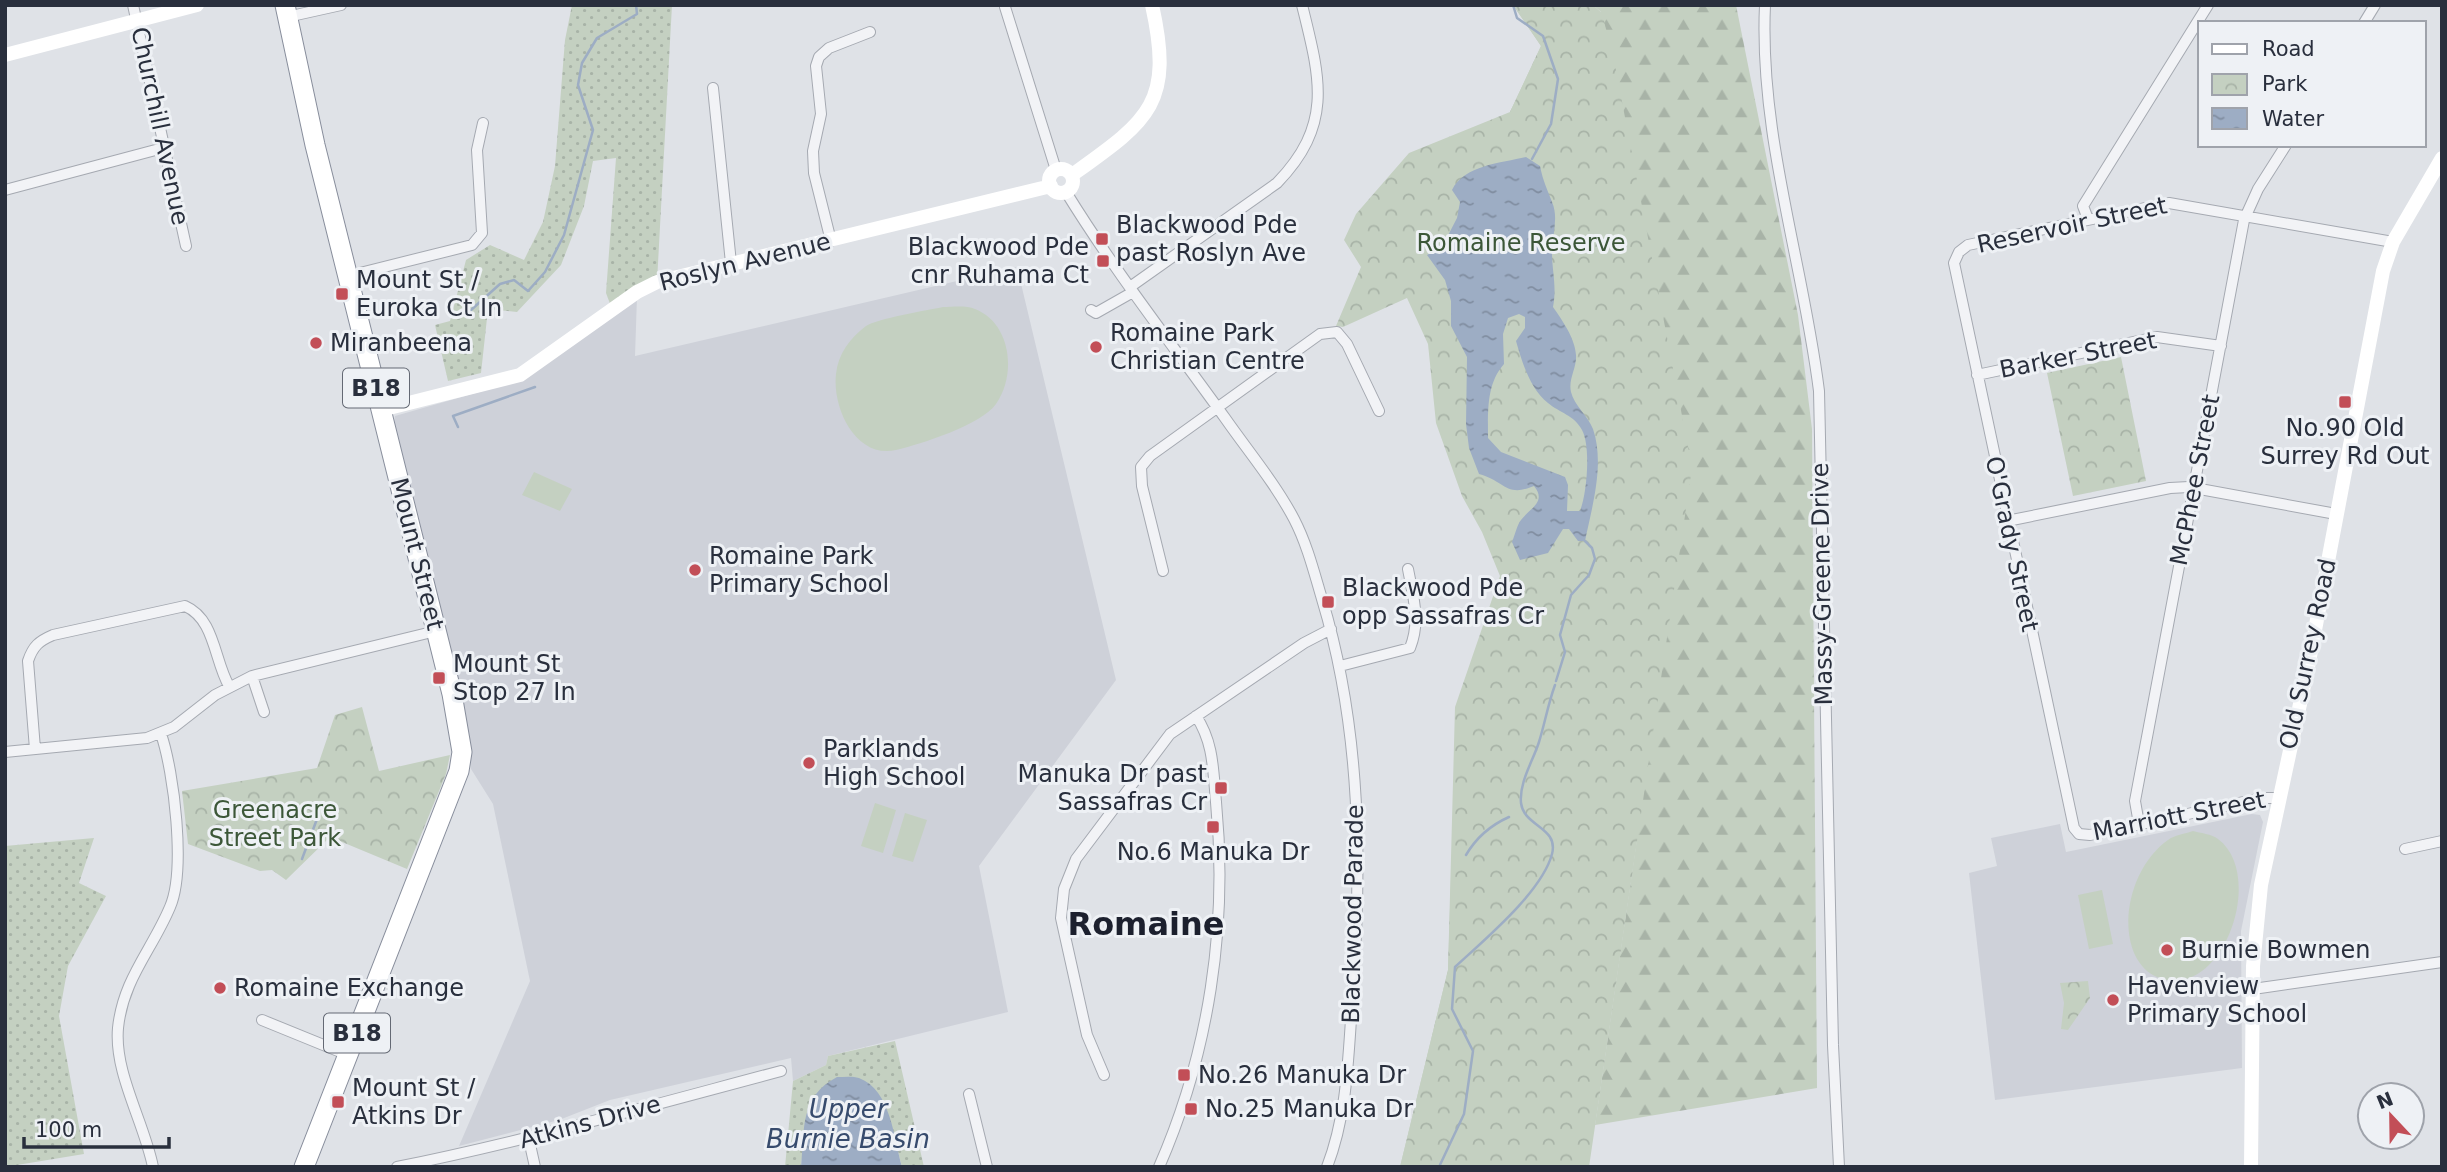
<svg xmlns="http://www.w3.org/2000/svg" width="2447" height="1172" viewBox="0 0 2447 1172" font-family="'DejaVu Sans',sans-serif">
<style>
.built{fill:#ced1d9}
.grass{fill:url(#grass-dots)}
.forest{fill:url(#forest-firs)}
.park{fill:url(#park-crowns)}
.garden{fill:#c4d0c1}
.water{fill:url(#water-ripples);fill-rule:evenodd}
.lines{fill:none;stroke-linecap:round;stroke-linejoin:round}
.stream{stroke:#9dadc4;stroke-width:2.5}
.street-casing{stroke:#a5a9b1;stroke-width:12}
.highway-casing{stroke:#888e9c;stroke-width:21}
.street{stroke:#f2f3f6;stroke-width:10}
.secondary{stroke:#fff;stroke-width:14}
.highway{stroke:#fff;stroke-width:19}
.poi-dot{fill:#c24e57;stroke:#eef1f5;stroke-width:2.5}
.labels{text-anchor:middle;stroke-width:6;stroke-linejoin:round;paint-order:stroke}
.shield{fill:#eef1f5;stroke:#646974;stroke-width:2}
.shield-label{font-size:23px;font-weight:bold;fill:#292f3d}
.street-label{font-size:24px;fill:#292f3d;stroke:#eef1f5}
.poi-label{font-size:24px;fill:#292f3d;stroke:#eef1f5;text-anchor:start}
.park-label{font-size:24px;fill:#3c5738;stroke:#eef1f5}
.water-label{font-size:26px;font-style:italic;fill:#374b6d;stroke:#eef1f5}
.district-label{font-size:32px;font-weight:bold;fill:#1c202e;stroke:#eef1f5}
</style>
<defs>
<pattern id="grass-dots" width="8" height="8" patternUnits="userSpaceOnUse" patternTransform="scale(1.75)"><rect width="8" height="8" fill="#c4d0c1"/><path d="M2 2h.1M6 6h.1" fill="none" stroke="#a8b3a7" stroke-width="1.8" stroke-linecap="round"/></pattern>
<pattern id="forest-firs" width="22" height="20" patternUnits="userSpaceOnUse" patternTransform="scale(1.75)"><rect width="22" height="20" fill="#c4d0c1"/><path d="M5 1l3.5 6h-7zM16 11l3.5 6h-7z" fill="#a8b3a7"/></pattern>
<pattern id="park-crowns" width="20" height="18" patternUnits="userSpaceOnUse" patternTransform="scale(1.75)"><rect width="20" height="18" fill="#c4d0c1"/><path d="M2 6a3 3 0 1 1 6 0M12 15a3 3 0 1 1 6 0" fill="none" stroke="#a8b3a7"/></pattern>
<pattern id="water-ripples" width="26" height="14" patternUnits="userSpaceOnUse" patternTransform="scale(1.75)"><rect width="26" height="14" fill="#9dadc4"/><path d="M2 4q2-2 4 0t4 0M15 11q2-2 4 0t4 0" fill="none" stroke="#808da0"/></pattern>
</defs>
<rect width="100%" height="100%" fill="#dfe2e7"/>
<path class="built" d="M1017 267 1116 680 979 866 1008 1012 828 1056 826 1065 793 1081 791 1058 610 1100 559 1120 459 1146 530 981 493 804 471 769 470 744 394 423 395 416 521 380 637 297 635 356Z
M2252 814 2260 815 2263 822 2241 931 2242 1068 1995 1100 1969 873 1997 866 1991 838 2060 824 2066 852Z"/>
<path class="grass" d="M572 5H672L657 282 612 309 606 293 616 158 593 161 584 206 561 265 517 312 488 309 481 373 448 381 435 325 450 321 466 260 490 245 524 260 543 222 555 166 565 40Z
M94 838 79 883 106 896 68 966 59 1016 84 1154 5 1167V846Z
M895 1041 924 1167H902L885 1104 808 1105 801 1167H785L793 1081 826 1065 828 1056Z"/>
<path class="forest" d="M1513 5 1601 12 1593 5H1736L1798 315 1812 429 1817 1088 1595 1125 1637 839 1400 1167 1448 970 1451 877 1503 824 1510 112 1541 46Z"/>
<path class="park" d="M1513 5H1593L1602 13 1615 65 1692 468 1589 1167H1400L1448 970 1455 707 1500 576 1482 532 1462 496 1436 423 1428 344 1407 298 1343 327 1336 326 1361 267 1344 240 1356 214 1409 153 1510 112 1541 46Z
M2121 357 2146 481 2073 496 2047 373Z
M362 707 379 771 450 755 446 774 407 869 330 837 286 880 272 870 260 871 188 844 182 791 317 768 335 715Z
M2088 981 2090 998 2068 1030 2061 1029 2064 1003 2060 983Z"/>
<path class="garden" d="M943 307C952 307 966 305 975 309 1011 323 1017 374 996 404 981 425 921 444 896 450 856 459 832 408 836 374 838 354 850 338 866 326 876 319 928 310 943 307Z
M534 472 572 489 560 511 522 495Z
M875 803 896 810 883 853 861 846Z
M905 813 927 820 913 862 892 856Z
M2193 831C2200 833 2212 834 2218 839 2267 875 2222 1004 2157 977 2147 973 2140 965 2135 955 2118 918 2135 863 2168 840 2174 835 2185 834 2193 831Z
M2102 890 2113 944 2089 949 2078 895Z"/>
<path class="water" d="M1526 157 1540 166C1543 181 1547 189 1552 202 1559 218 1552 236 1552 252 1552 272 1557 286 1553 307 1562 320 1575 338 1576 355 1577 368 1568 379 1571 392 1574 405 1588 416 1593 429 1605 464 1592 507 1585 541H1578L1569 529H1563L1548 553 1520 560 1512 542C1515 535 1517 525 1521 520 1530 508 1547 502 1534 486 1506 498 1505 481 1479 474L1469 448 1466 424 1467 357 1451 326V301L1445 280 1427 255 1442 247 1457 218 1460 202 1452 190C1464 165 1501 163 1526 157ZM1519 314 1525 317V328L1516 341C1522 362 1530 389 1548 403 1560 413 1574 415 1582 430 1591 446 1587 494 1580 511H1567L1568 485 1565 477 1501 452 1488 438C1488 413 1486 384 1504 364L1503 334 1508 318Z
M837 1077C844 1077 853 1076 859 1078 891 1090 894 1139 902 1167H801C805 1129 799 1097 837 1077Z"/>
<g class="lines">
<path class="stream" d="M1513 5 1517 18 1543 36 1558 79 1551 124 1532 159
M471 310 500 284 514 280 528 291 545 272 564 235 593 130 578 85 582 63 597 38 637 14 636 5
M458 427 453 416 535 387
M1556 681 1565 652 1560 635 1571 595 1589 575 1595 559 1592 548 1585 541
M1466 855C1476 838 1491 825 1509 817
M302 859 317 819
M1439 1167 1464 1114 1473 1051 1452 1009 1455 967C1484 940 1542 892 1552 854 1559 827 1524 827 1521 803 1519 782 1533 761 1539 742 1545 723 1548 704 1555 685"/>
<defs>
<path id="street" d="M133 5 186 246
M1765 5C1759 135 1803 262 1819 391L1833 1045 1839 1167
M1005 7 1056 170
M287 17 341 5
M2364 23 2375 5
M713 88 731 263
M5 190 163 148
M1066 192C1114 270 1171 343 1225 418 1248 451 1275 483 1294 519 1307 544 1314 572 1322 599 1362 731 1362 868 1352 1005 1348 1060 1347 1115 1327 1167
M2088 219 2083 206 2208 5
M831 241 814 173 813 151 821 114 816 66 819 57 829 48 870 32
M348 276 472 245 482 233 477 150 483 123
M1130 287 1277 183C1334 124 1320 78 1302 5
M1091 310 1096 313 1133 292
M1977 375 2157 337 2221 346
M2007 521 2170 488 2189 487 2336 514
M1163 571 1142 486 1141 467 1150 456 1320 334 1337 332 1347 344 1379 411
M1340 666 1410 648C1421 621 1413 596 1408 569
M252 676 264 712
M35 749 28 661C33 646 39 641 53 635L185 606C215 619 214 660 229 686
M5 752 147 738 174 727 215 695 252 676 436 631
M2278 798H2262L2090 835 2079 834 2074 828 1954 263 1959 252 1968 245 2169 203 2393 242
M2139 824 2135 801 2244 220 2258 189 2286 145
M2405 849 2442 841
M2253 989 2442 962
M262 1020 348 1055
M1104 1075 1087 1035 1061 918 1064 889 1076 859 1170 734 1304 643 1331 629
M969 1094 987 1167
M529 1140 535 1167
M153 1167C144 1122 114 1073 118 1028 123 979 152 950 170 907 186 870 174 772 161 734
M397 1167C526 1141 653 1105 781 1071
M1159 1167C1209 1053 1228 926 1216 802 1213 771 1214 743 1196 716"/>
<path id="highway" d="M285 5 315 145 452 694 462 752 459 771 304 1167"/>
</defs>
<use href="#street" class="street-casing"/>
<use href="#highway" class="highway-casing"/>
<use href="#street" class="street"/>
<path class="secondary" d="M5 55 197 5
M1049 181a12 12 0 1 1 24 0a12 12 0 1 1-24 0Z
M1072 175C1149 120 1174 104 1152 5
M381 410 520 375 637 292 657 282 1051 186
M2251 1167 2253 966 2261 885 2308 667 2383 271 2393 242 2442 158"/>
<use href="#highway" class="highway"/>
</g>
<g class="poi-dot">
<rect x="1095" y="232" width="14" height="14" rx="3.5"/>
<rect x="1096" y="254" width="14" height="14" rx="3.5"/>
<rect x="335" y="287" width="14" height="14" rx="3.5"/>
<circle cx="316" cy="343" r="7"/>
<circle cx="1096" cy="347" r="7"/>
<rect x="2338" y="395" width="14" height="14" rx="3.5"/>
<circle cx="695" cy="570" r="7"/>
<rect x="1321" y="595" width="14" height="14" rx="3.5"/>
<rect x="432" y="671" width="14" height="14" rx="3.5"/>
<circle cx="809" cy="763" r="7"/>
<rect x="1214" y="781" width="14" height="14" rx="3.5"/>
<rect x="1206" y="820" width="14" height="14" rx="3.5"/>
<circle cx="2167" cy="950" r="7"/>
<circle cx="220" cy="988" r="7"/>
<circle cx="2113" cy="1000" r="7"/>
<rect x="1177" y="1068" width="14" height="14" rx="3.5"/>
<rect x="331" y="1095" width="14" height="14" rx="3.5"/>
<rect x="1184" y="1102" width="14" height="14" rx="3.5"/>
</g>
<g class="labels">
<g class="shield">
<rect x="343" y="368.5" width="66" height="39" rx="5"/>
<rect x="324" y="1013.5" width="66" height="39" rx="5"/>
</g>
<g class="shield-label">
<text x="376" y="396">B18</text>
<text x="357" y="1041">B18</text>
</g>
<g class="street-label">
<text transform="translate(160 126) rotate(78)" y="8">Churchill Avenue</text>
<text transform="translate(2072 225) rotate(-12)" y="8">Reservoir Street</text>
<text transform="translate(745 262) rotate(-14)" y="8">Roslyn Avenue</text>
<text transform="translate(2078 355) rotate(-11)" y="8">Barker Street</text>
<text transform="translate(2195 480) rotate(-79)" y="8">McPhee Street</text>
<text transform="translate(2012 544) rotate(78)" y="8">O'Grady Street</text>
<text transform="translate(417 554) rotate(76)" y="8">Mount Street</text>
<text transform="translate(1822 584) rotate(-91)" y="8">Massy-Greene Drive</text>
<text transform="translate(2308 654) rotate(-78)" y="8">Old Surrey Road</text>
<text transform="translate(2179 816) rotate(-11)" y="8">Marriott Street</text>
<text transform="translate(1353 914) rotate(-89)" y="8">Blackwood Parade</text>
<text transform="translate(590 1122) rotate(-15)" y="8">Atkins Drive</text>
</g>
<g class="poi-label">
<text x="1116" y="233">Blackwood Pde<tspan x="1116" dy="28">past Roslyn Ave</tspan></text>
<text x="1089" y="255" text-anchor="end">Blackwood Pde<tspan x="1089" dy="28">cnr Ruhama Ct</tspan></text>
<text x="356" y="288">Mount St /<tspan x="356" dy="28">Euroka Ct In</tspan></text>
<text x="1110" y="341">Romaine Park<tspan x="1110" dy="28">Christian Centre</tspan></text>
<text x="330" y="351">Miranbeena</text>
<text x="2345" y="436" text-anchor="middle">No.90 Old<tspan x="2345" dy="28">Surrey Rd Out</tspan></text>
<text x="709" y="564">Romaine Park<tspan x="709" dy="28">Primary School</tspan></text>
<text x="1342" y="596">Blackwood Pde<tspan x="1342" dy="28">opp Sassafras Cr</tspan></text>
<text x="453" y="672">Mount St<tspan x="453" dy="28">Stop 27 In</tspan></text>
<text x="823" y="757">Parklands<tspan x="823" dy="28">High School</tspan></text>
<text x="1207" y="782" text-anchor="end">Manuka Dr past<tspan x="1207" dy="28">Sassafras Cr</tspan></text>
<text x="1213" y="860" text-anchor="middle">No.6 Manuka Dr</text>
<text x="2181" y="958">Burnie Bowmen</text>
<text x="2127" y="994">Havenview<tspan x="2127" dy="28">Primary School</tspan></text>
<text x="234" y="996">Romaine Exchange</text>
<text x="1198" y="1083">No.26 Manuka Dr</text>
<text x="352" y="1096">Mount St /<tspan x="352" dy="28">Atkins Dr</tspan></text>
<text x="1205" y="1117">No.25 Manuka Dr</text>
</g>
<g class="park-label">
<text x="1521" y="251">Romaine Reserve</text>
<text x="275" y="818">Greenacre<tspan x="275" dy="28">Street Park</tspan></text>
</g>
<g class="water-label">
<text x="848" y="1118">Upper<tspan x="848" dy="30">Burnie Basin</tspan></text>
</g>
<g class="district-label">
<text x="1146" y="935">Romaine</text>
</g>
</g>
<rect width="2447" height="1172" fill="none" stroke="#292f3d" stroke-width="14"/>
<rect x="2198" y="21" width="228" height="126" fill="#eef1f5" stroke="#9fa3ab" stroke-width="2"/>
<rect x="2212" y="44" width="35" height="10" fill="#ffffff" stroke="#9fa3ab" stroke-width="2"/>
<text x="2262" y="56" font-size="21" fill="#292f3d">Road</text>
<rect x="2212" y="74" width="35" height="21" fill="url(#park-crowns)" stroke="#9fa3ab" stroke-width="2"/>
<text x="2262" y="91" font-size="21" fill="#292f3d">Park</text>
<rect x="2212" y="108" width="35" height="21" fill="url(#water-ripples)" stroke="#9fa3ab" stroke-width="2"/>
<text x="2262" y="126" font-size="21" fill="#292f3d">Water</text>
<g transform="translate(2391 1116) rotate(338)"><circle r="33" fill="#eef1f5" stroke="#9fa3ab" stroke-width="2"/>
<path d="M0-5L12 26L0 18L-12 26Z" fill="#c24e57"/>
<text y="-10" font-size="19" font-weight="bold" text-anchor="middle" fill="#292f3d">N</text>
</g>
<path d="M24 1137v10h145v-10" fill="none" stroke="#292f3d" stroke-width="3.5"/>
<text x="35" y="1137" font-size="21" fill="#292f3d" stroke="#eef1f5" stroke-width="5" paint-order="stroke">100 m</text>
</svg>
